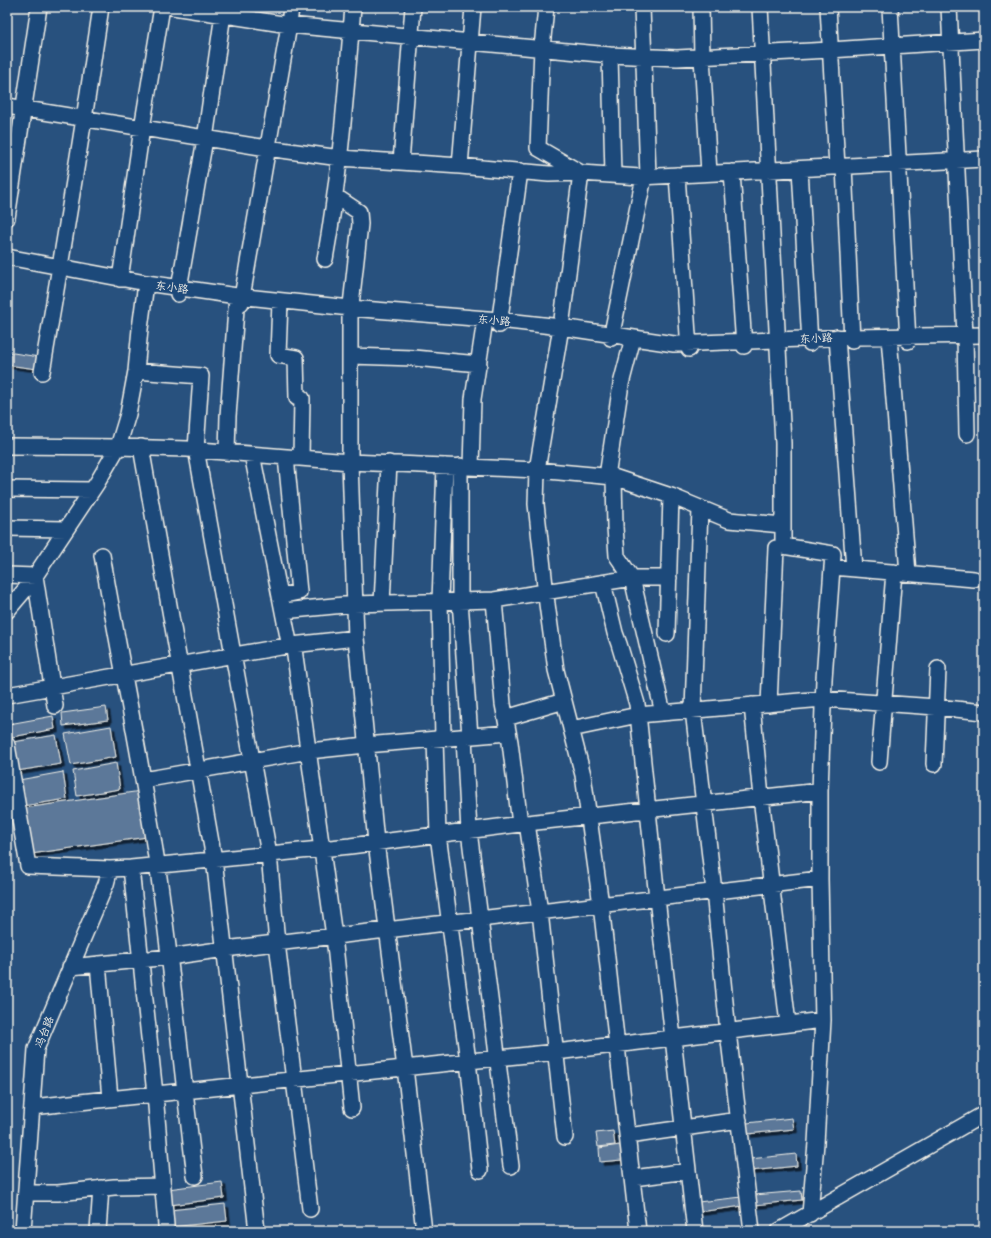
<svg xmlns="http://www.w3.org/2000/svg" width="991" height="1238" viewBox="0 0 991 1238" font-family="'Balsamiq Sans','LXGW WenKai TC',sans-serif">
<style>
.building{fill:#5b7899;stroke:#f4f1e8;filter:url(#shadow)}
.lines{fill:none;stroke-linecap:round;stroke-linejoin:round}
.minor-casing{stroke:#f4f1e8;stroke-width:18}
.minor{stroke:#1f4a7a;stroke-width:15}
.labels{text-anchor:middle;stroke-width:3;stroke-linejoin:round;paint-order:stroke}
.street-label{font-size:11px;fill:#f4f1e8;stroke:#1f4a7a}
</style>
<defs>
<filter id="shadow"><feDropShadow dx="3.5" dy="3.5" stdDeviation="0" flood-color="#0009"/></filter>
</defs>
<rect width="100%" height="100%" fill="#28517e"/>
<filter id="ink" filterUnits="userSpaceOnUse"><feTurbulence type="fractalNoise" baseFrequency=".025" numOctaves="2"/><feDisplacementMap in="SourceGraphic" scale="8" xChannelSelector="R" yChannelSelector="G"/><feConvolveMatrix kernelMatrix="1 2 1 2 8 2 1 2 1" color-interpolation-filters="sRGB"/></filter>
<g filter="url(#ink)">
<path class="building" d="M7 352 39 357 37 369 7 365Z
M106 707 108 720 63 726 62 713Z
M53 716 55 729 12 737 9 724Z
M111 726 116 757 71 765 65 734Z
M56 735 61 764 17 771 13 742Z
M116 763 120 789 77 796 73 771Z
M63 772 67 799 23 806 19 780Z
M141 791 147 837 31 854 25 808Z
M792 1118 794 1129 748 1134 747 1123Z
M613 1131 615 1145 598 1147 596 1133Z
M620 1145 622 1160 600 1162 599 1148Z
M796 1154 797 1166 751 1171 750 1159Z
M222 1182 224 1198 170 1205 168 1189Z
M801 1191 802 1200 755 1205 754 1195Z
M742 1197 743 1206 699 1212 698 1202Z
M225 1204 227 1221 172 1227 170 1210Z
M226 1227 227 1231H192Z"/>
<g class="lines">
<defs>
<path id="minor" d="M173 7 289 25 610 55 677 58 830 50 984 40
M546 7 542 48 538 148 581 173 561 327 537 470 536 504 547 604 556 670 583 775 601 905 638 1231
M642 7 648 176
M701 7 702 57 709 173
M760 7 783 443V546L776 548 769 704
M828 7 837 167
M890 7 908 341
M949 7 965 336 967 434
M610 55 613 175
M7 106 267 148 340 158 460 166 549 174 581 173 640 177 984 159
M401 162 413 7
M460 166 473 7
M844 166 852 341
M800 169 810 343
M732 172 744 346
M677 175 689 349
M335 196 359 212 360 224 350 314V462L356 638 376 842 405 1068 424 1231
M7 218 39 7
M7 257 146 283 237 296 350 308 499 320 561 327 674 344 852 337 984 335
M325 259C340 176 346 91 353 7
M120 279 142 128 162 7
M178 294 205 139 224 7
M280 301 278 355 296 358 297 398H302L301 458
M241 303 289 25 291 7
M499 325 520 171
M837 337 854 569
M889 337 908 573
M611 338 644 177
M350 356 414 358 479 364
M136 371 201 376 196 449 269 854 277 943 310 1209
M42 372C63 251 83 129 101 7
M7 446 118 447 187 449 350 462 537 470 614 477 671 496 729 520 782 525
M141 447 214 859 257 1231
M227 452 228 416 237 296
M252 454 289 642 294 649 334 936 352 1108
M460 466V601L470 736
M471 467 473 399 485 320
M607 476 621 384 633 338
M614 477 615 527 617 556 632 578 663 713
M7 489 92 490
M700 508 693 710 714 891 728 1032 752 1231
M7 528 66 529
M783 546 833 554 824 679 820 791V879L823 1020 816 1143 810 1214
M102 555C120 658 141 760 157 863 172 967 182 1072 195 1176
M832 567 974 579
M7 575 35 576 55 706
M603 583 615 633 619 644 637 704 657 898 695 1231
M280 596 299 592 286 457
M494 600 503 704 510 742 520 824
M382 603 389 463
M7 611 29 585 97 483 118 447 128 414 136 371 140 329 146 283
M283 611 354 604 494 600 632 578H669
M667 634 671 496
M7 695 292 645 356 638
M752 705 761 797 788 1024
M506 718 564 701
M571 729 638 715 823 699 936 707 984 712
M464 737 469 831 511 1166
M443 738 440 601 445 466
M435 739 438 835 468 1061 480 1170
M7 745 28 866 110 869 131 868 350 846 536 822 820 791
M879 762 894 572
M934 764 938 669
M143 780 309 751 366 745 508 733
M527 823 540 912 565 1137
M131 868 155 1094 166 1225V1231
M98 964 110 1098
M70 967 169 957 225 949 820 879
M32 1107 556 1052 823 1020
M628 1136 739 1120
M633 1178 688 1171
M26 1193H58L114 1187 163 1186
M23 1231 36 1049 106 884 110 869
M98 1231 101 1188
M779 1231 984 1114"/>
</defs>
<use href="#minor" class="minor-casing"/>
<use href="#minor" class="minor"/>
</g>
</g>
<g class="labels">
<g class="street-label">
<text transform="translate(172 287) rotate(8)" y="4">东小路</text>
<text transform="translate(494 320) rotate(5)" y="4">东小路</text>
<text transform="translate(816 338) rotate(-3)" y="4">东小路</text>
<text transform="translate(44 1032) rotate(-69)" y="4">冯台路</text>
</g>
</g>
<rect width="991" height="1238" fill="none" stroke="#1f4a7a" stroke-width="24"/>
<rect x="12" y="12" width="967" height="1214" fill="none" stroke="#f4f1e8" stroke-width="1.5" filter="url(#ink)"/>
</svg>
